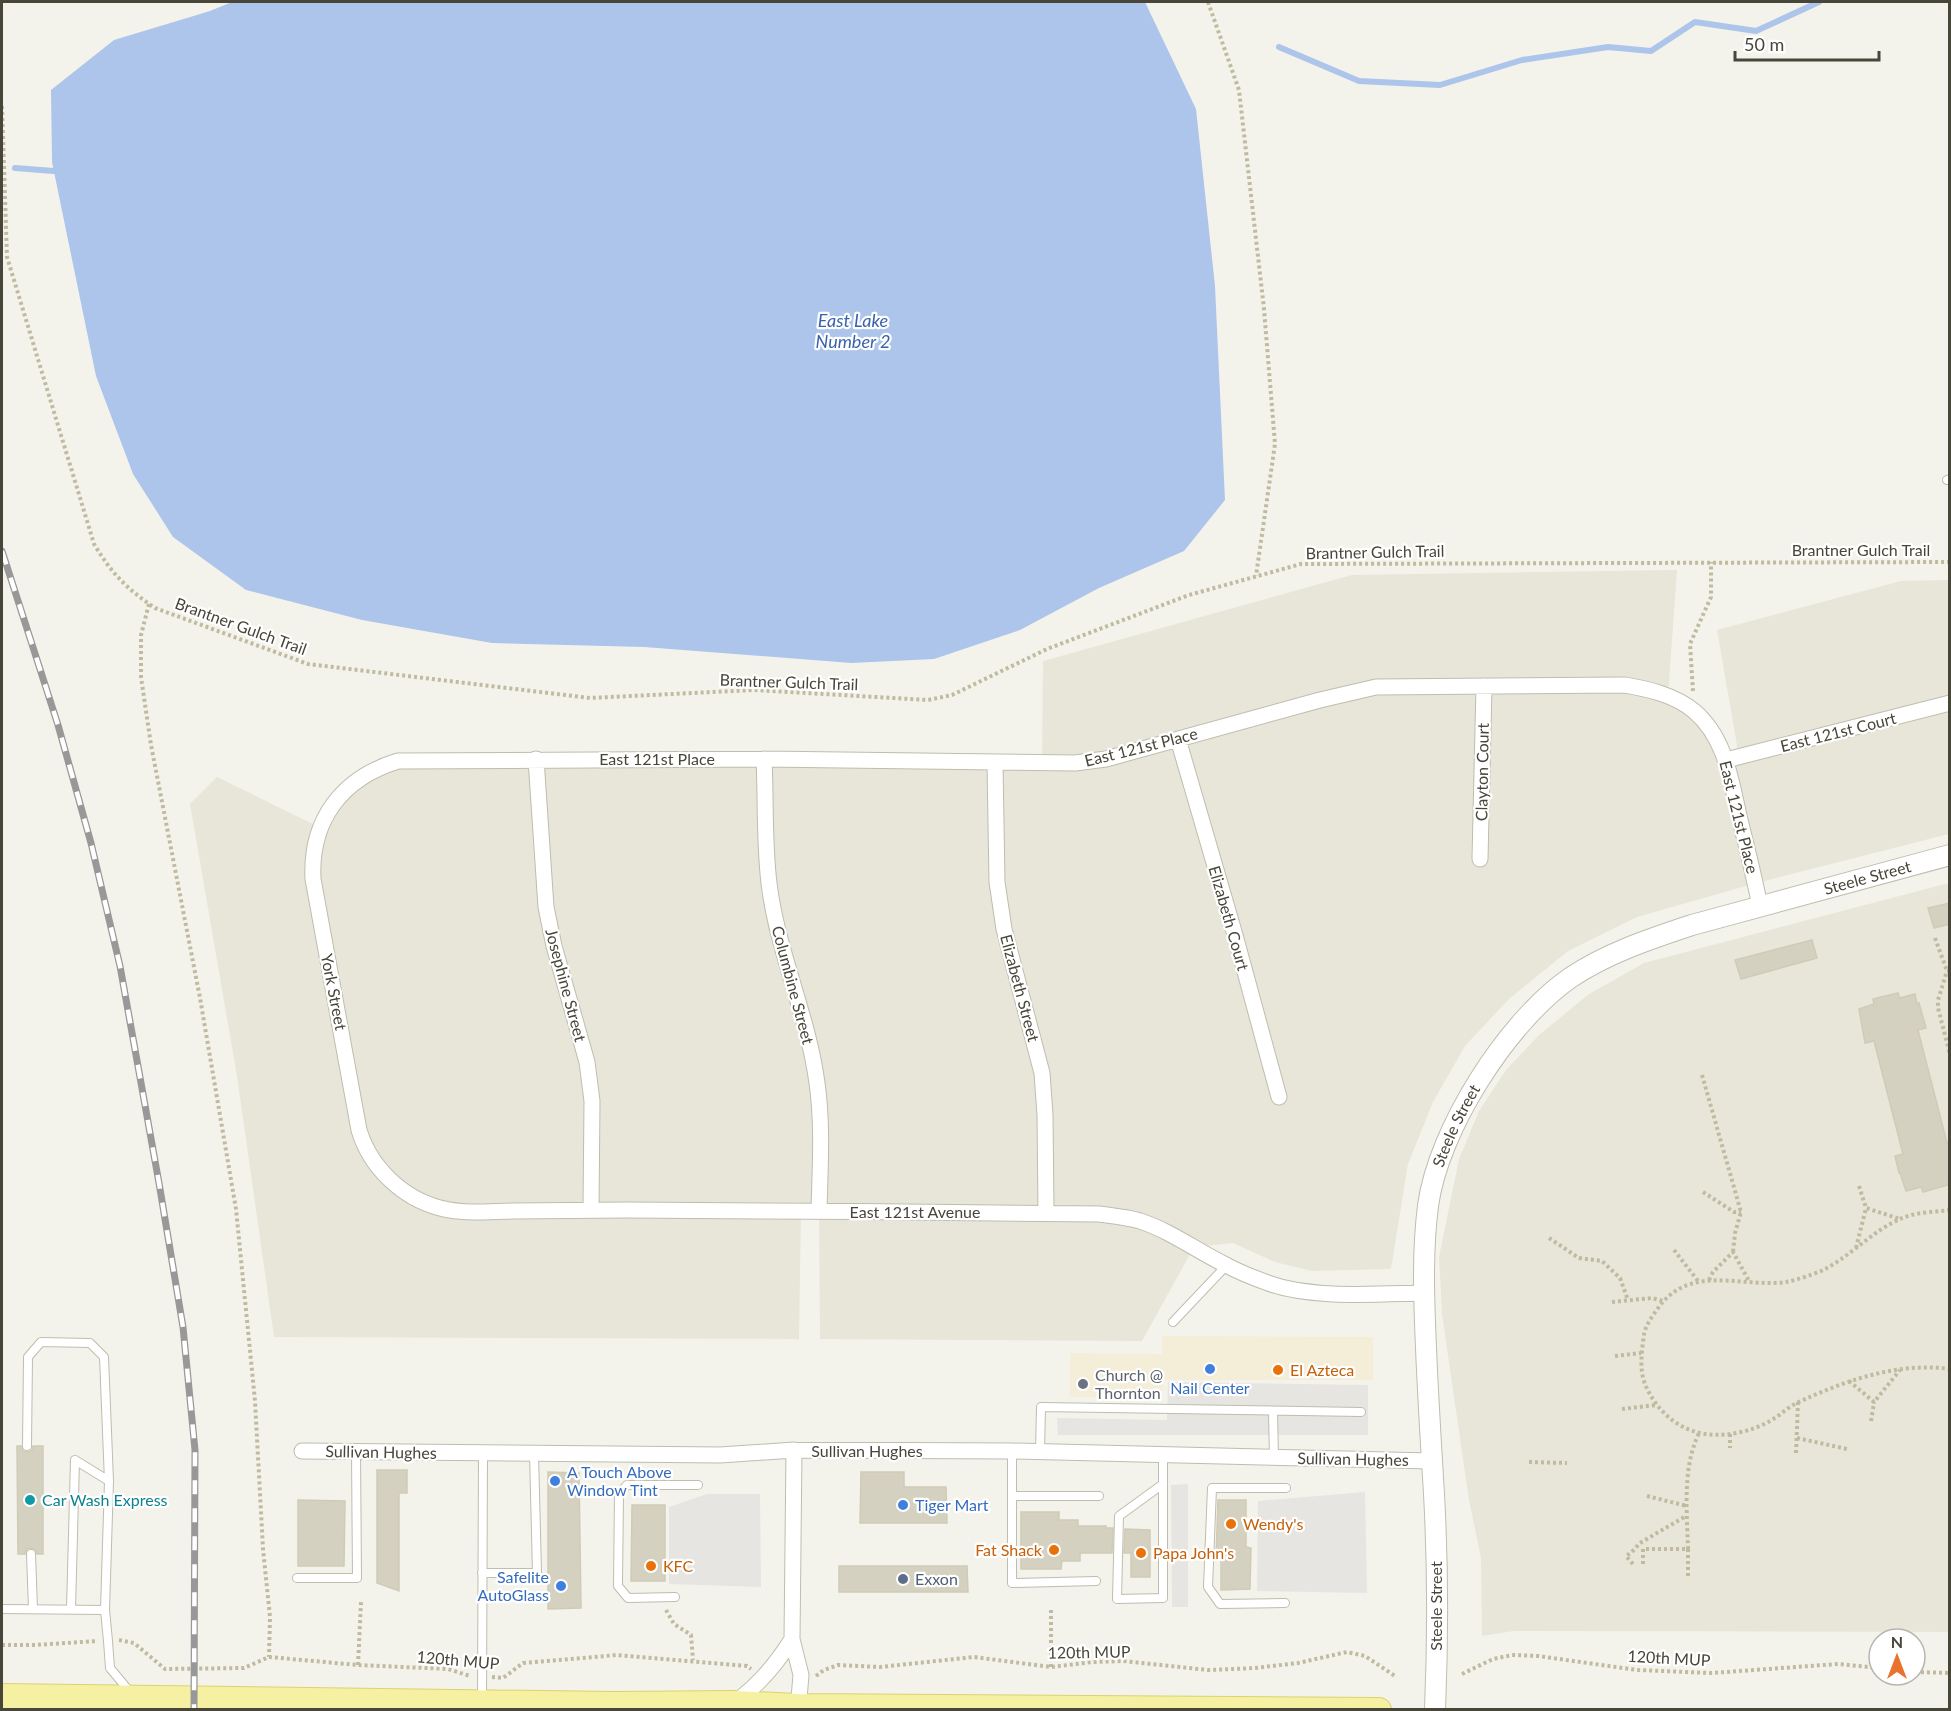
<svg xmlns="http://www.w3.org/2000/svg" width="1951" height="1711" viewBox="0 0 1951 1711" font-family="Lato,sans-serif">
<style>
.residential{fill:#e8e6d9}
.commercial{fill:#f4eed8}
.parking{fill:#e6e5e2}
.water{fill:#adc4eb}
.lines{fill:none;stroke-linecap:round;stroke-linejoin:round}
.stream{stroke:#adc4eb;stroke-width:6}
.building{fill:#d5d1c1;stroke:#cfcbb5;stroke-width:1.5}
.service-casing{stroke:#bfbdae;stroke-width:10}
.minor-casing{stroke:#bfbdae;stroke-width:17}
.tertiary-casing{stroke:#bfbdae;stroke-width:22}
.primary-casing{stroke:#dbd272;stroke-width:26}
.path{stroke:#c0bba0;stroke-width:4;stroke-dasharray:3 3;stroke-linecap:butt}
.service{stroke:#fff;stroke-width:8}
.minor{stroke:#fff;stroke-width:15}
.tertiary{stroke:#fff;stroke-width:20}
.primary{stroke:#f6f0a2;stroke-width:24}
.rail-casing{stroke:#989898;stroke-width:7}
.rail{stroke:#fff;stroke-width:4.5;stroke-dasharray:14;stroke-linecap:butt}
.shop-dot{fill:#3f7fe0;stroke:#fff;stroke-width:2}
.food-dot{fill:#e8710a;stroke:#fff;stroke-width:2}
.worship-dot{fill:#6b7280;stroke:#fff;stroke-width:2}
.culture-dot{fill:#0f9aa8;stroke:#fff;stroke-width:2}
.service-dot{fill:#5c6f8a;stroke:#fff;stroke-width:2}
.labels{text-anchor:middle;stroke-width:4.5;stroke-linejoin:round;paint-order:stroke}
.street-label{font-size:16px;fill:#484539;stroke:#fff}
.food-label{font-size:16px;fill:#c56008;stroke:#fff;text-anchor:start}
.worship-label{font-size:16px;fill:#5b616d;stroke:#fff;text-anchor:start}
.shop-label{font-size:16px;fill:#366cbe;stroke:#fff;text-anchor:start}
.culture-label{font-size:16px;fill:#0d838f;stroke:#fff;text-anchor:start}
.service-label{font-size:16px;fill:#4e5e75;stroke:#fff;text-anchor:start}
.water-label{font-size:18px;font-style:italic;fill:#3a63ac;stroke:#fff}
</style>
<rect width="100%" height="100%" fill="#f4f3eb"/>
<path class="residential" d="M1677 570 1668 696 1720 746 1739 757 1717 630 1901 581 1949 580V834L1753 884 1637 917 1568 951 1509 999 1465 1046 1433 1102 1408 1164 1391 1269 1312 1271 1275 1262 1233 1243 1194 1247 1142 1341 820 1339 819 1212H801L799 1339 274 1337 237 1076 190 804 217 777 319 827 379 767 1042 763 1043 661 1352 575Z
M1949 883V1632L1514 1631 1482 1636 1481 1558 1469 1500 1456 1411 1442 1314 1439 1257 1459 1159 1479 1111 1506 1070 1539 1035 1589 994 1644 963Z"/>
<path class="commercial" d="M1162 1336 1373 1337V1380H1163L1162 1397H1070V1353L1162 1354Z"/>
<path class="parking" d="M1168 1382 1368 1385V1435H1058L1057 1418 1167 1420Z
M1188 1484V1607H1172L1171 1485Z
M1365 1492 1367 1593 1257 1591 1258 1501Z
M707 1494H760L761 1587 669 1584V1507Z"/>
<path class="water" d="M232 2H1145L1196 109 1215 286 1225 500 1184 551 1099 588 1020 630 934 659 851 663 644 647 492 643 362 620 246 590 173 537 133 474 96 376 52 162 51 90 114 40 210 11Z"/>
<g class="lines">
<path class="stream" d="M1279 47 1359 81 1440 85 1522 60 1608 47 1651 51 1695 22 1756 31 1819 2
M15 168 54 171"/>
</g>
<path class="building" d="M1950 903V924L1934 928 1928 908Z
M1812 940 1817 958 1741 979 1735 960Z
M1898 993 1900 998 1915 994 1917 1004 1919 1003 1926 1028 1918 1030 1947 1143H1950L1948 1185 1923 1192 1921 1187 1906 1191 1900 1173H1899L1895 1156 1903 1154 1874 1041 1865 1043 1859 1009 1874 1004 1873 999Z
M17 1446H21L23 1451 28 1452 32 1450 33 1446H43V1554H37L36 1550 31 1548 27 1549 25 1554H18Z
M377 1470H407V1493H399V1591L377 1583Z
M548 1472 579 1473 581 1608 548 1609Z
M861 1472H904V1487H946L947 1523H860Z
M298 1500 345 1501 344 1566H298Z
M1218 1500H1246V1547L1251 1548 1250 1589 1221 1590V1559L1216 1558Z
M632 1505H665V1581H631Z
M1021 1512H1059V1520H1078V1526H1106V1528H1113L1112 1553H1080V1561H1062L1061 1569H1021Z
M1125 1529 1150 1530V1577H1131V1553H1124Z
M839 1566H967L968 1592H839Z"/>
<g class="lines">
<defs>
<path id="service" d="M1947 480 1950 479
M1173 1322 1226 1266
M1273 1411 1274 1458
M27 1446 28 1357 41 1342 90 1343 104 1357 109 1481 105 1610 108 1641 110 1668 130 1692
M1012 1451V1583L1096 1581
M1040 1452 1041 1407 1361 1412
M1163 1456V1598L1117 1599 1119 1516 1163 1484
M75 1460 109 1481
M1012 1496H1099
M31 1554 33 1609
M482 1573H537L534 1453
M297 1578H357L356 1451
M675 1597 628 1598 618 1586 619 1494 627 1485H698
M1285 1603 1220 1604 1208 1587 1212 1488H1286
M2 1609 105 1610
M71 1609 75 1460
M482 1700 483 1453"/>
<path id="minor" d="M1178 739 1235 935 1279 1097
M536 759 546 907 554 946 587 1062 592 1101 591 1210
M764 759C766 800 764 842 769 883 777 951 808 1015 817 1083 823 1125 820 1169 819 1211
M1726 760 1950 703
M995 763 997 882 1004 929 1042 1073 1045 1115 1046 1213
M1480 859 1484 686
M1424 1293C1377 1294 1312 1299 1268 1283 1254 1278 1239 1272 1226 1265 1197 1251 1171 1231 1140 1221 1126 1217 1113 1216 1099 1214 941 1212 784 1211 626 1210 588 1210 551 1211 513 1211 489 1212 463 1214 440 1208 402 1198 370 1167 359 1130L313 879C310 820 342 778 398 761L764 759 1075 763 1106 759 1320 700 1376 687 1625 685C1648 689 1675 695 1694 711 1726 738 1731 781 1740 820 1747 848 1754 877 1760 906
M794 1450 792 1639 801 1675 798 1710
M302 1451 720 1455 794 1450 1012 1451 1432 1461
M734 1703C759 1685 776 1665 792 1639"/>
<g id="tertiary">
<path id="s1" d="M1435 1710C1438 1638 1438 1566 1434 1494 1431 1445 1428 1397 1426 1348 1424 1301 1422 1253 1428 1206 1438 1130 1507 1022 1570 978 1607 953 1650 939 1692 925L1950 855"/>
</g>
<path id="primary" d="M2 1696 615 1704 734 1703 798 1706 1379 1710"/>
</defs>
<use href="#service" class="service-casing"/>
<use href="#minor" class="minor-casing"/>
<use href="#tertiary" class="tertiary-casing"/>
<use href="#primary" class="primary-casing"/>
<path class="path" d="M1208 2 1239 90 1264 309 1275 444 1256 576
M2 106 7 257 94 544C112 574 126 588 155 608L308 664 590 698 754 690 928 700 952 695 1047 649 1189 595 1301 564 1950 562
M149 604 141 635V677L151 745 200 998 236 1209 255 1401 263 1549 270 1617 269 1657
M1693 691 1690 644 1711 597V562
M1935 938 1947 971
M1950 971H1947L1938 1000V1008L1950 1054
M1702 1075 1741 1212 1735 1233 1733 1252
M1859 1186 1866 1208
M1703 1192 1734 1212H1741
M1950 1210C1934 1212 1915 1212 1900 1219 1872 1231 1849 1258 1821 1271 1811 1275 1797 1280 1786 1282 1740 1288 1688 1262 1656 1311 1651 1318 1646 1325 1644 1334 1642 1350 1639 1369 1645 1384 1655 1408 1674 1427 1700 1433 1722 1438 1751 1432 1770 1421 1781 1415 1790 1405 1801 1401 1847 1380 1898 1362 1950 1369
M1549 1238 1579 1258 1602 1261 1620 1278 1628 1300
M1856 1248 1866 1208 1900 1219
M1674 1250 1698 1281
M1709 1280 1713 1272 1733 1252 1749 1281
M1612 1302 1652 1298 1663 1301
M1615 1356 1641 1353
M1849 1381 1874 1402 1900 1370
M1622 1409 1656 1405
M1871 1421 1874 1402
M1730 1434V1448
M1797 1438 1847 1449
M1796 1453 1798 1402
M1529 1462 1567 1463
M1647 1496 1687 1506
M1688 1549V1577
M1633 1564 1626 1556 1631 1553 1640 1543 1686 1516
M1643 1564V1549H1688C1687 1512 1682 1468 1699 1433
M666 1610 674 1624 691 1635 693 1660
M1051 1610V1667
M119 1640 134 1643 165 1669 244 1668 269 1657 358 1665 448 1669 470 1676
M2 1645H35L97 1641
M358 1665 361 1602
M1915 1672 1950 1673
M1462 1674 1493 1659 1512 1655 1538 1656 1637 1670 1712 1673 1838 1664 1879 1668
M816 1676 824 1670 838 1665 880 1667 974 1657 1051 1667 1093 1662 1123 1661 1208 1670 1255 1668 1298 1663 1347 1652 1365 1656 1395 1676
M492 1677 503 1678 523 1663 617 1655 747 1666 751 1669"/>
<use href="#service" class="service"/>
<use href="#minor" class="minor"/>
<use href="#tertiary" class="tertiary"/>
<use href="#primary" class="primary"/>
<defs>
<path id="rail" d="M2 551 58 725 91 843 120 966 159 1183 183 1327 195 1450 194 1710"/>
</defs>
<use href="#rail" class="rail-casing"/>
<use href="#rail" class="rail"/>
</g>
<g class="shop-dot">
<circle cx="1210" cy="1369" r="6"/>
<circle cx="555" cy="1481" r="6"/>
<circle cx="903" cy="1505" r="6"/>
<circle cx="561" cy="1586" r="6"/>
</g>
<g class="food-dot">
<circle cx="1278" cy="1370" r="6"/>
<circle cx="1231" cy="1524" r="6"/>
<circle cx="1054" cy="1550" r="6"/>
<circle cx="1141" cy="1553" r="6"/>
<circle cx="651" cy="1566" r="6"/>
</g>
<circle class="worship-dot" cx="1083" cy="1384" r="6"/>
<circle class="culture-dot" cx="30" cy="1500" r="6"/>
<circle class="service-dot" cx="903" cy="1579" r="6"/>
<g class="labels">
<g class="street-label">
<text x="1861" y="556">Brantner Gulch Trail</text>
<text transform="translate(1375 552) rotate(-1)" y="6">Brantner Gulch Trail</text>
<text transform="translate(241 626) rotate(20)" y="6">Brantner Gulch Trail</text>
<text transform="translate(789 682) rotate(2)" y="6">Brantner Gulch Trail</text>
<text transform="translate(1838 732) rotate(-14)" y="6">East 121st Court</text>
<text transform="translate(1141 747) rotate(-14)" y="6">East 121st Place</text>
<text x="657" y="765">East 121st Place</text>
<text transform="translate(1482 772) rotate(-89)" y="6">Clayton Court</text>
<text transform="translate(1739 817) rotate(76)" y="6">East 121st Place</text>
<text dy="6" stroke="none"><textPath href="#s1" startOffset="1094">Steele Street</textPath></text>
<text transform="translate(1229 918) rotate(74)" y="6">Elizabeth Court</text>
<text transform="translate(566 985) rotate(75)" y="6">Josephine Street</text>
<text transform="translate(793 985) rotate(75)" y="6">Columbine Street</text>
<text transform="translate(1020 988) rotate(75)" y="6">Elizabeth Street</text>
<text transform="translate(334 992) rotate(79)" y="6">York Street</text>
<text dy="6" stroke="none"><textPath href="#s1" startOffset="590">Steele Street</textPath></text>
<text x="915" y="1218">East 121st Avenue</text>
<text x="867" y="1457">Sullivan Hughes</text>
<text transform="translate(381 1452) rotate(1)" y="6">Sullivan Hughes</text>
<text transform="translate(1353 1459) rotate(1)" y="6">Sullivan Hughes</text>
<text transform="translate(1436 1606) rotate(-90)" y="6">Steele Street</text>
<text transform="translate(1089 1652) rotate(-1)" y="6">120th MUP</text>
<text transform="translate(1669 1658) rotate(3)" y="6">120th MUP</text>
<text transform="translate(458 1660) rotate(5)" y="6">120th MUP</text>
</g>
<g class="food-label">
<text x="1290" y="1376">El Azteca</text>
<text x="1243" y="1530">Wendy's</text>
<text x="1042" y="1556" text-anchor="end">Fat Shack</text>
<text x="1153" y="1559">Papa John's</text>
<text x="663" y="1572">KFC</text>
</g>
<g class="worship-label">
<text x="1095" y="1381">Church @<tspan x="1095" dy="18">Thornton</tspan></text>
</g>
<g class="shop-label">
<text x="1210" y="1394" text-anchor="middle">Nail Center</text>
<text x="567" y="1478">A Touch Above<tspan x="567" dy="18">Window Tint</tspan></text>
<text x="915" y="1511">Tiger Mart</text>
<text x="549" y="1583" text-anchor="end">Safelite<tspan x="549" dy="18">AutoGlass</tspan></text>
</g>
<g class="culture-label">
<text x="42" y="1506">Car Wash Express</text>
</g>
<g class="service-label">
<text x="915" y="1585">Exxon</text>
</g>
<g class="water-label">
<text x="853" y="327">East Lake<tspan x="853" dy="21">Number 2</tspan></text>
</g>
</g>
<rect width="1951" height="1711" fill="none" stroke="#484539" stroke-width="6"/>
<g transform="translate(1897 1657)"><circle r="28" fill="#ffffff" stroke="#b6b5b0" stroke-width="1.5"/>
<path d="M0-4.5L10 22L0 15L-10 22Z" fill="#e9722d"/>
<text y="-9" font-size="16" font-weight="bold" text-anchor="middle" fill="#484539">N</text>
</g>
<path d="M1735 51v9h144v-9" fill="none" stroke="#484539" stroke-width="3"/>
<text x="1744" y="51" font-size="18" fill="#484539" stroke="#ffffff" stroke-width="4.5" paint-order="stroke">50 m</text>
</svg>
